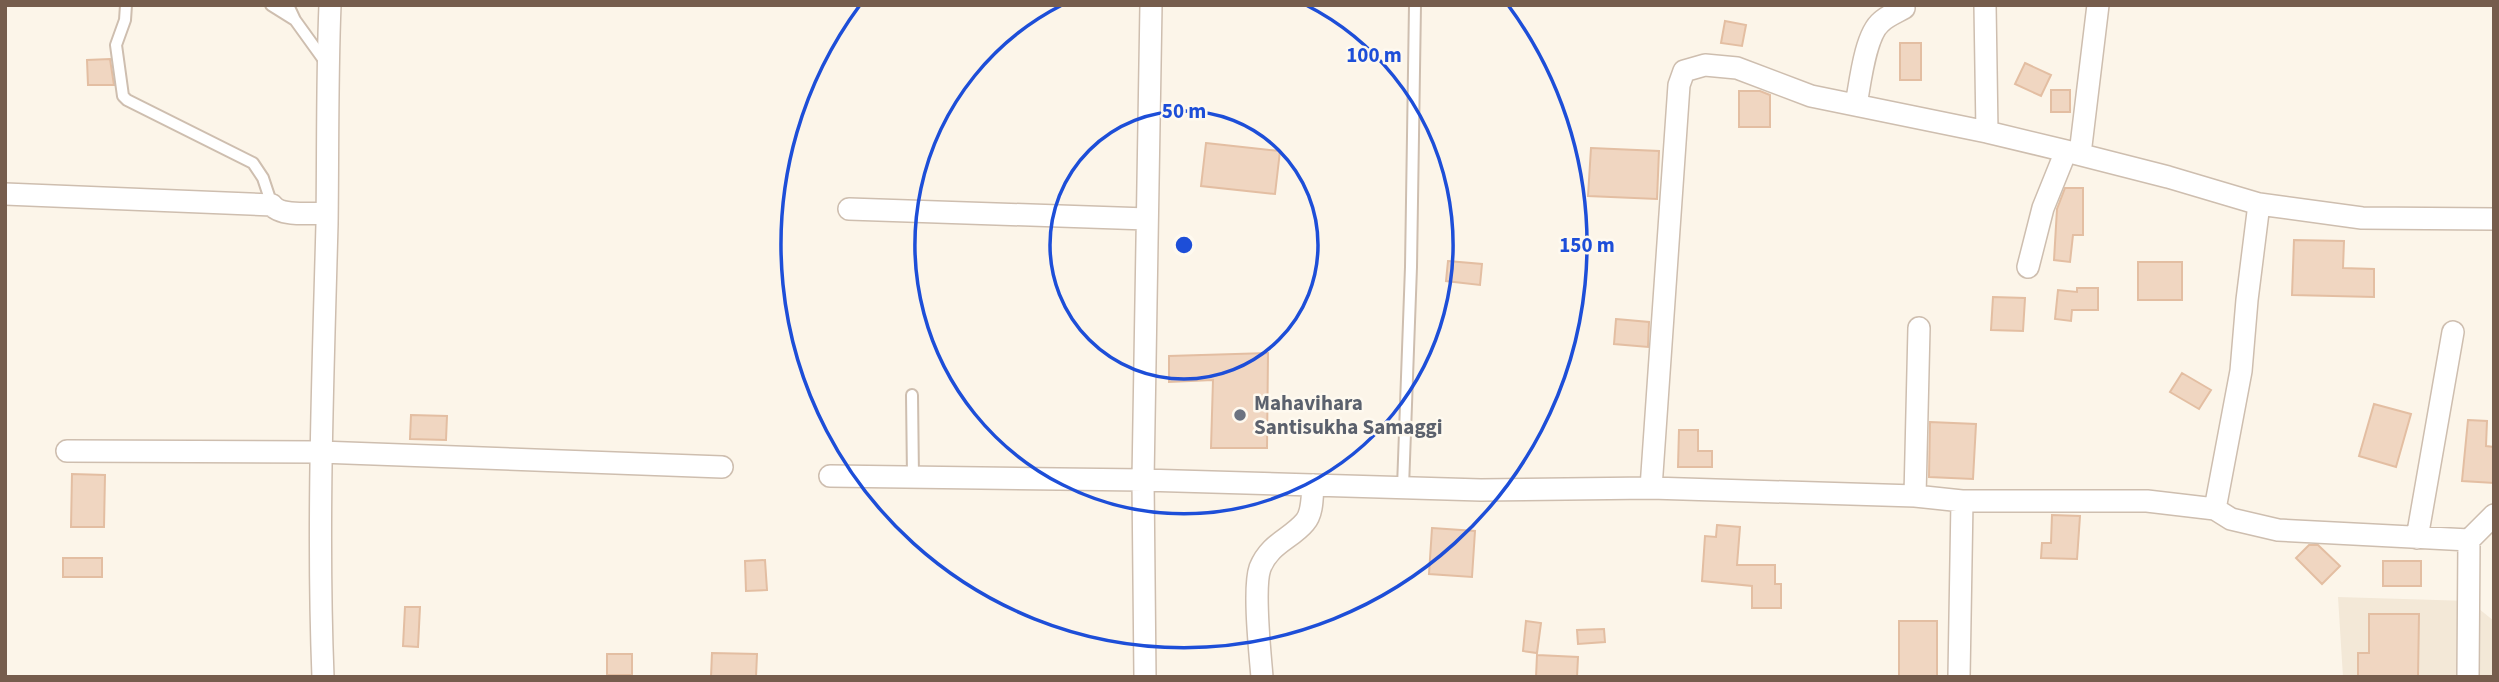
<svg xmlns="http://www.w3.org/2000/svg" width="2499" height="682" viewBox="0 0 2499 682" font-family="'Source Sans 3',sans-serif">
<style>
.residential{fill:#f3e8d7}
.building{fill:#f0d6c1;stroke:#e3bea2;stroke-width:2}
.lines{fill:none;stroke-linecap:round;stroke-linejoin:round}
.lane-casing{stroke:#cebeaf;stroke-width:14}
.street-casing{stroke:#cebeaf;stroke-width:24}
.lane{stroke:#fff;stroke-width:10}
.street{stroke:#fff;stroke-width:21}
.ring{fill:none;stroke:#1d4ed8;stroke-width:3.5}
.worship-dot{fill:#6b7280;stroke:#fef9ef;stroke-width:2.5}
.labels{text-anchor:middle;stroke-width:5;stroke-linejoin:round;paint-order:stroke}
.worship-label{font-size:21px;font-weight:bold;fill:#5b616d;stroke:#fef9ef;text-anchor:start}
.centre{fill:#1d4ed8;stroke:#fef9ef;stroke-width:3.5}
.ring-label{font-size:21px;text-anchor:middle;font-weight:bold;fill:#1d4ed8;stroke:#fef9ef;stroke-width:5;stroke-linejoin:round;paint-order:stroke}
</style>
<rect width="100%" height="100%" fill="#fcf5e9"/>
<path class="residential" d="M2338 597 2469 601 2494 621V677H2343Z"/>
<path class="building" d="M1725 21 1746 25 1742 46 1721 43Z
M1900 43H1921V80H1900Z
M110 59 114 85H88L87 60Z
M2025 63 2051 75 2041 96 2015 84Z
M2051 90H2070V112H2051Z
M1739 91H1760L1770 95V127H1739Z
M1206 143 1280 151 1275 194 1201 186Z
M1591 148 1659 151 1657 199 1588 196Z
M2065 188H2083V235H2073L2070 262 2054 260 2057 209Z
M2294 240 2344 241 2343 268 2374 269V297L2292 295Z
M1448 261 1482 264 1480 285 1446 281Z
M2138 262H2182V300H2138Z
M2077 288H2098V310H2072L2071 321 2055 319 2058 290 2077 292Z
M1993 297 2025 298 2023 331 1991 330Z
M1616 319 1649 322 1648 347 1614 344Z
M1268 353 1267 448H1211L1213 380 1169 382V356Z
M2182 373 2211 390 2199 409 2170 392Z
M2374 404 2411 414 2396 467 2359 456Z
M411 415 447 416 446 440 410 439Z
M2468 420 2487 421 2486 446 2494 447V483L2462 481Z
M1930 422 1976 424 1973 479 1929 477Z
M1679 430H1698V451H1712V467H1678Z
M72 474 105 475 104 527H71Z
M2052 515 2080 516 2077 559 2041 558 2042 543H2051Z
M1717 525 1740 527 1737 565H1775V584H1781V608H1752V586L1702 581 1705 536 1716 537Z
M1432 528 1475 531 1472 577 1429 574Z
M2309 545H2318L2340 566 2322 584 2296 558Z
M63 558H102V577H63Z
M765 560 767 590 746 591 745 561Z
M2383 561H2421V586H2383Z
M405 607H420L418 647 403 646Z
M2369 614H2419L2418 677H2358V653H2369Z
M1526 621 1541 623 1537 653 1523 651Z
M1899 621H1937V677H1899Z
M1604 629 1605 642 1578 644 1577 630Z
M712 653 757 654 756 677H711Z
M607 654H632V675H607Z
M1537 655 1578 657 1577 677H1536Z"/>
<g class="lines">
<defs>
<path id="lane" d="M126 5 125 20 116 45 123 96 127 100 253 163 263 178 272 205
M271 5 295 20
M288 5 295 20 326 63
M912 395 913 477
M1403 487 1411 267 1415 5"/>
<path id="street" d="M1985 5 1987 132
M1856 105C1860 84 1865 35 1881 22 1887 16 1897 12 1904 8
M2080 154 2098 5
M5 194 272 205C281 217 312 213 327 213
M2259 204 2362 218 2494 219
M849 209 1147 219
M2028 267 2043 208 2066 151
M67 451 320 452 722 467
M830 476 1143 480 1481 490 1651 488 1915 496 1962 501
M1651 488 1679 85 1684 71 1705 65 1737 68 1811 96 1987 132 2066 151 2168 177 2259 204 2247 300 2241 371 2215 509
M1915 496 1919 328
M2417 538 2453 332
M2469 540 2494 515
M323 677C317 525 323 375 327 224 328 151 327 78 330 5
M1145 677 1143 480 1151 5
M1262 677C1260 653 1253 588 1260 568 1270 543 1291 539 1305 522 1313 513 1312 496 1313 485
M1959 677 1962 501H2147L2215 509 2231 519 2278 530 2469 540 2468 677"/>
</defs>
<use href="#lane" class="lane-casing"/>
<use href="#street" class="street-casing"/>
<use href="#lane" class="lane"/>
<use href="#street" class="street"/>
</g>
<g class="ring">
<circle cx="1184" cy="245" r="134"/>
<path d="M1306 5A269 269 0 1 1 1062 5"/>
<path d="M1508 5A403 403 0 1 1 860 5"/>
</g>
<circle class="worship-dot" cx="1240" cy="415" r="7"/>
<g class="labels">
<g class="worship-label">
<text x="1254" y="410">Mahavihara<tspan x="1254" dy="24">Santisukha Samaggi</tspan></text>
</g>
</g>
<circle cx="1184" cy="245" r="10" class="centre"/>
<g class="ring-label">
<text x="1374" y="62">100 m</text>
<text x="1184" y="118">50 m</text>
<text x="1587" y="252">150 m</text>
</g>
<rect width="2499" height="682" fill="none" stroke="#765d4d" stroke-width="14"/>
</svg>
